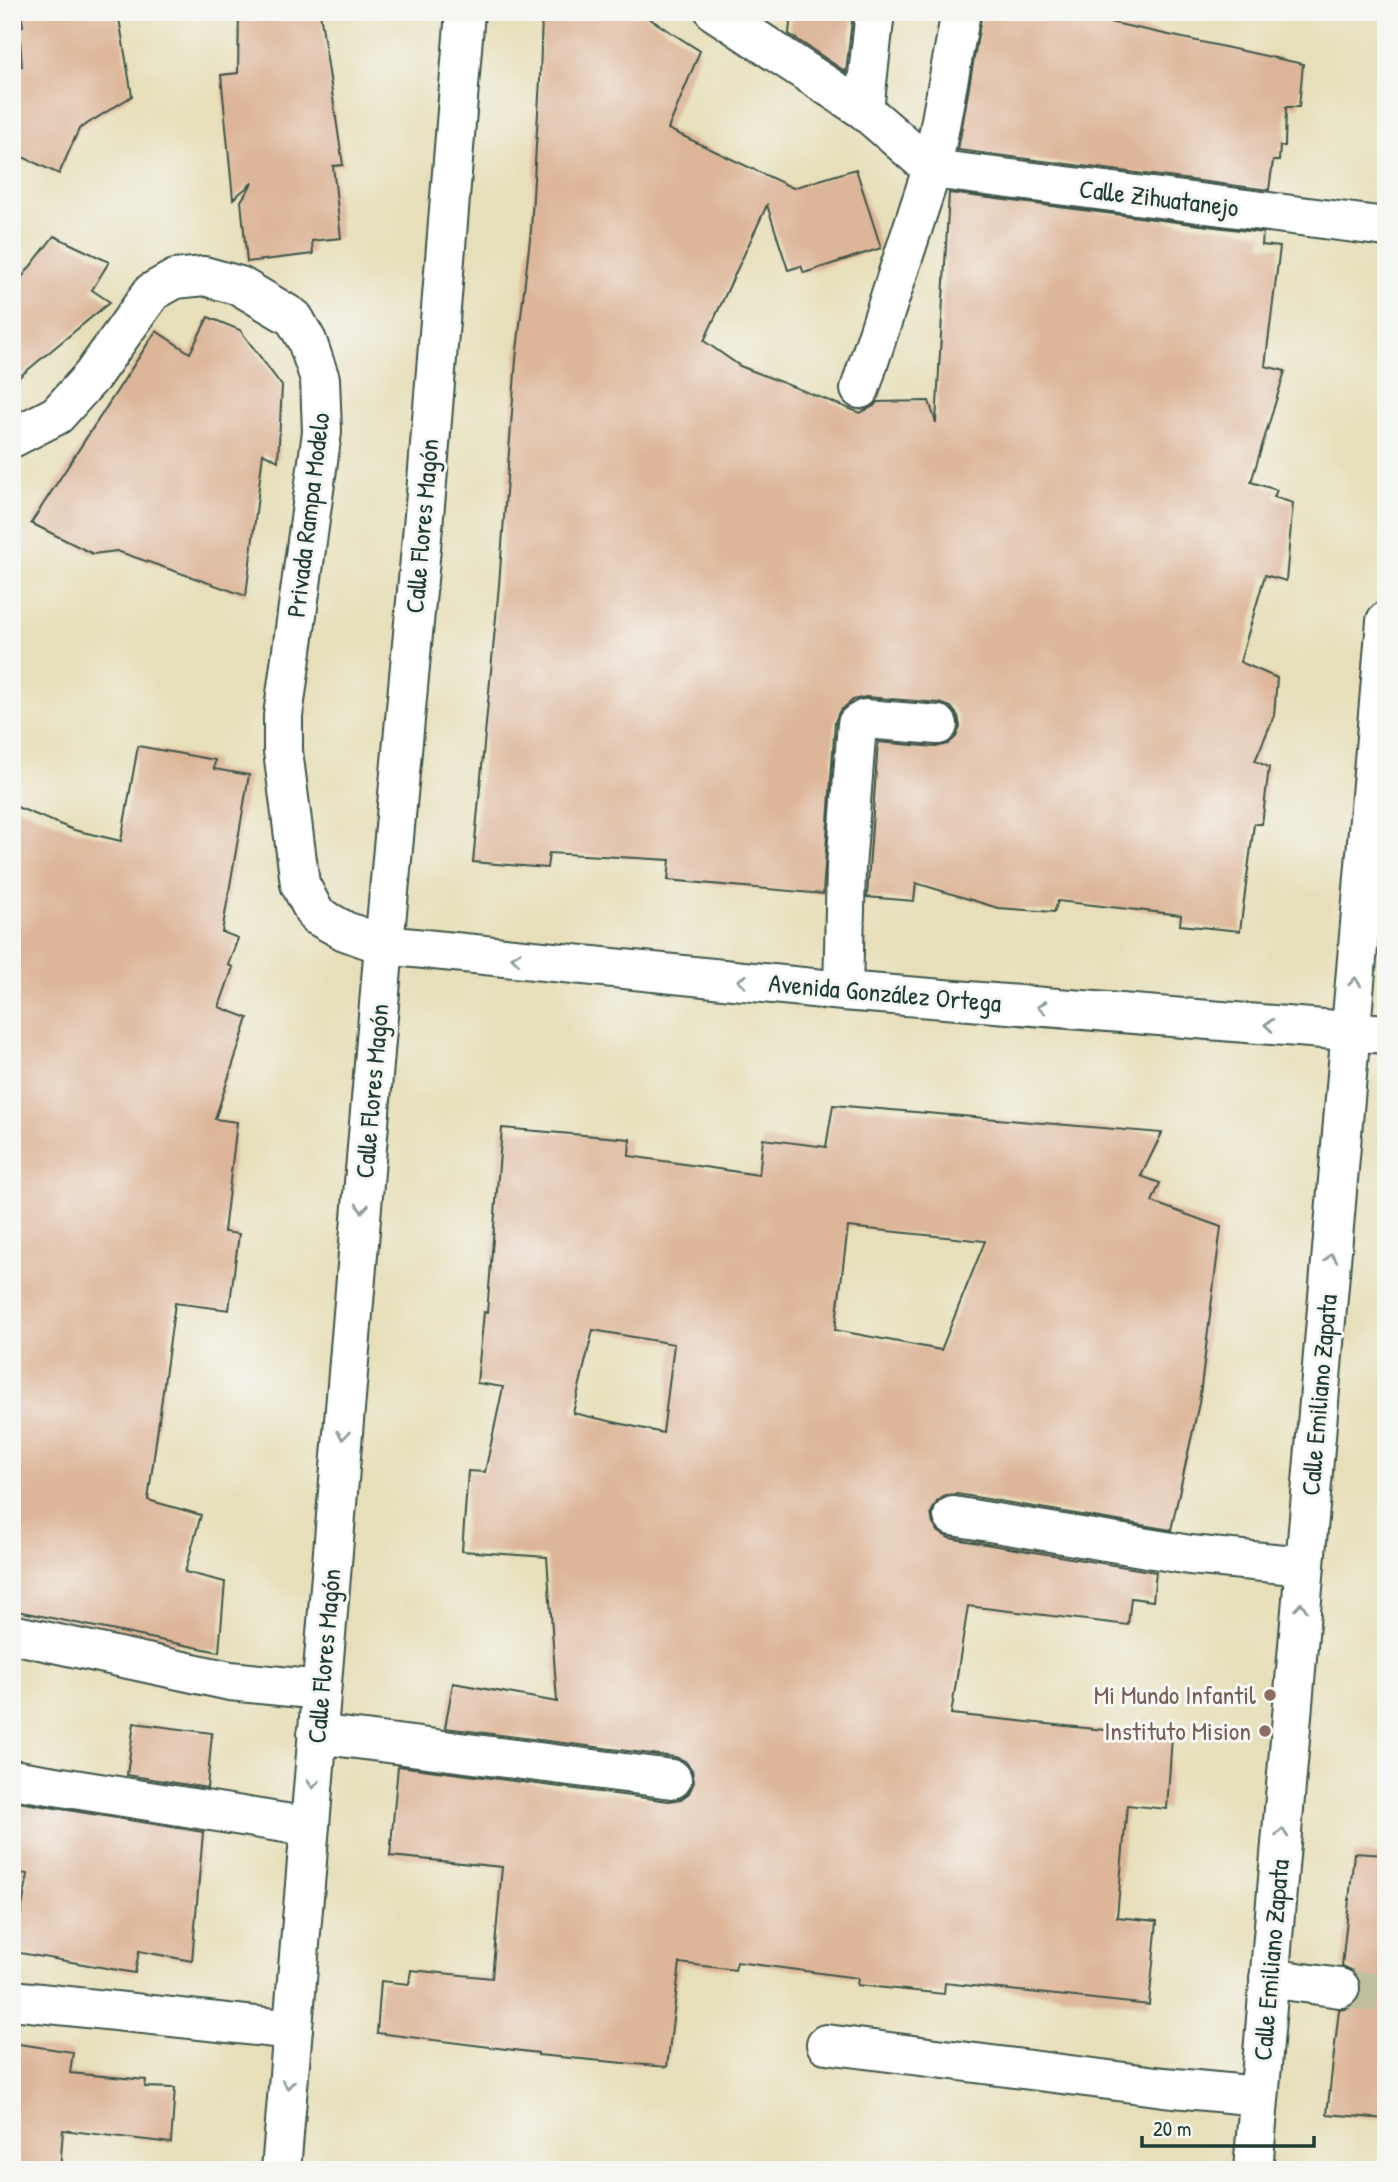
<svg xmlns="http://www.w3.org/2000/svg" width="1398" height="2182" viewBox="0 0 1398 2182" font-family="'Patrick Hand',sans-serif">
<style>
.building{fill:#ddb598;fill-rule:evenodd}
.lines{fill:none;stroke-linecap:round;stroke-linejoin:round}
.minor-tunnel{stroke:#bfbf9e;stroke-width:38;stroke-dasharray:38 19;stroke-linecap:butt}
.minor-casing{stroke:#3d5548;stroke-width:42}
.minor{stroke:#fff;stroke-width:38}
.oneway{stroke:#8f9e9a}
.education-dot{fill:#8d6e63;stroke:#f6f6f2;stroke-width:2.5}
.labels{text-anchor:middle;stroke-width:6;stroke-linejoin:round;paint-order:stroke}
.street-label{font-size:26px;fill:#1f3d34;stroke:#f6f6f2}
.education-label{font-size:26px;fill:#785e54;stroke:#f6f6f2;text-anchor:end}
</style>
<rect width="100%" height="100%" fill="#f6f6f2"/>
<filter id="ink" filterUnits="userSpaceOnUse"><feTurbulence type="fractalNoise" baseFrequency=".0143" numOctaves="2"/><feDisplacementMap in="SourceGraphic" scale="14" xChannelSelector="R" yChannelSelector="G"/><feConvolveMatrix kernelMatrix="1 2 1 2 8 2 1 2 1" color-interpolation-filters="sRGB"/></filter>
<filter id="wash" filterUnits="userSpaceOnUse"><feTurbulence type="fractalNoise" baseFrequency=".00686" numOctaves="4" result="noise"/><feDisplacementMap in="SourceGraphic" scale="28" xChannelSelector="R" yChannelSelector="G"/><feGaussianBlur stdDeviation="1.57" result="paint"/><feColorMatrix in="noise" values="0 0 0 0 0 0 0 0 0 0 0 0 0 0 0 0 0 1.4 0 .05"/><feComposite in="paint" operator="in"/></filter>
<g filter="url(#wash)">
<rect width="100%" height="100%" fill="#e7dfb9"/>
<g id="blocks">
<path class="building" d="M21 12H118L132 96 79 129 59 174 12 152V67L22 66 19 26H23Z
M239 12H320L343 165 333 166 341 238 312 241 313 254 247 262 241 201 253 182 233 199 221 75 238 73Z
M542 12H639L700 51 668 129 793 188 856 169 881 248 804 273 801 266 788 270 767 205 704 341 740 366 860 413 874 406 877 402 929 401 936 423 949 193 1263 233 1262 245 1280 247 1265 366 1285 371 1251 482 1277 490 1274 497 1293 503 1286 581 1265 575 1240 662 1277 678 1274 716 1255 761 1269 767 1262 824H1254L1240 931 1180 925 1181 915 1058 901 1054 912 998 908 916 883 914 901 867 897 878 742 936 747 948 744 956 737 960 727 958 716 951 707 940 703 866 697 853 700 839 712 835 722 823 894 668 880 670 860 549 853 547 868 473 862 499 585 516 359 531 230 540 79Z
M791 12H853L846 72 789 34Z
M982 12H1063L1303 64 1299 107H1286L1285 146H1280L1279 161H1273L1269 190 958 150Z
M54 236 109 262 92 290 110 302 12 383V290Z
M208 317 240 330 282 386 278 461 263 453 246 596 117 551 93 554 31 523 156 331 190 353Z
M138 746 215 760 214 769 249 775 222 932 238 938 228 965 233 967 219 1007 248 1018 215 1119 237 1122 224 1232 239 1234 229 1310 175 1303 148 1500 201 1515 185 1572 225 1582 219 1652 12 1610V805L74 830 121 841Z
M833 1105 1162 1133 1141 1176 1160 1183 1152 1202 1221 1227 1199 1403 1171 1530 957 1494 946 1495 937 1502 931 1513 933 1524 939 1532 949 1538 1156 1572 1153 1601 1131 1598 1128 1625 968 1606 951 1714 1172 1737 1167 1809 1127 1805 1117 1917 1157 1921 1149 2005 945 1983 944 1994 857 1985 858 1978 737 1962 735 1970 680 1963 667 2067 538 2055V2053L377 2033 381 1981 409 1984 411 1970 492 1978 502 1867 390 1856 398 1766 669 1801 681 1799 689 1793 694 1782 692 1770 685 1761 675 1757 445 1728 453 1683 557 1702 547 1557 462 1551 468 1471 485 1472 503 1387 477 1383 484 1312 487 1313 502 1128 630 1139 629 1156 759 1175 763 1139 826 1147ZM848 1227 985 1241 941 1350 835 1330ZM593 1330 674 1344 663 1433 573 1413Z
M134 1723 212 1733 207 1788 127 1775Z
M12 1801 203 1832 192 1961 139 1951 135 1973 14 1952 28 1874 12 1872Z
M1354 1853 1386 1855V2119L1327 2114 1339 2010 1349 2008 1357 2002 1362 1990 1360 1979 1354 1971 1342 1966Z
M12 2043 73 2052 70 2073 146 2080 145 2087 175 2088 171 2143 63 2130 60 2170H12Z"/>
</g>
</g>
<g filter="url(#ink)">
<use href="#blocks" fill-opacity="0" stroke="#3d5548" stroke-width="2"/>
<g class="lines">
<path class="minor-tunnel" d="M1340 1988 1386 1994"/>
<defs>
<path id="minor" d="M715 12 864 110 932 169 1386 227
M864 110 875 12
M860 389 932 169 961 12
M12 438 57 415 92 376 152 292 175 279 204 276 240 286 294 318 307 341 320 379 322 432 283 716V751L300 884 316 915 345 931 384 945 843 991 1386 1034
M843 991 846 867 857 724 865 719 938 725
M953 1516 1190 1555 1305 1566
M12 1634 230 1681 321 1690
M317 1734 672 1779
M12 1779 310 1827
M1269 1978 1340 1988
M12 2000 293 2030
M826 2044 1164 2087 1259 2096
M281 2170 384 945 426 494 465 12
M1253 2170 1386 621"/>
</defs>
<use href="#minor" class="minor-casing"/>
<use href="#minor" class="minor"/>
</g>
<defs><path id="oneway-chevron" d="M-2-3.5L2.5 0L-2 3.5" fill="none" stroke-width="1.6" stroke-linecap="round" stroke-linejoin="round" transform="scale(1.75)"/></defs>
<g class="oneway">
<use href="#oneway-chevron" transform="translate(516 958) rotate(-174)"/>
<use href="#oneway-chevron" transform="translate(742 981) rotate(-174)"/>
<use href="#oneway-chevron" transform="translate(1355 982) rotate(-85)"/>
<use href="#oneway-chevron" transform="translate(1042 1007) rotate(-175)"/>
<use href="#oneway-chevron" transform="translate(1269 1025) rotate(-175)"/>
<use href="#oneway-chevron" transform="translate(362 1208) rotate(95)"/>
<use href="#oneway-chevron" transform="translate(1331 1258) rotate(-85)"/>
<use href="#oneway-chevron" transform="translate(343 1435) rotate(95)"/>
<use href="#oneway-chevron" transform="translate(1301 1607) rotate(-85)"/>
<use href="#oneway-chevron" transform="translate(313 1784) rotate(95)"/>
<use href="#oneway-chevron" transform="translate(1282 1833) rotate(-85)"/>
<use href="#oneway-chevron" transform="translate(288 2084) rotate(95)"/>
</g>
</g>
<g class="education-dot">
<circle cx="1270" cy="1695" r="7"/>
<circle cx="1265" cy="1731" r="7"/>
</g>
<g class="labels">
<g class="street-label">
<text transform="translate(1159 198) rotate(7)" y="9">Calle Zihuatanejo</text>
<text transform="translate(308 515) rotate(-83)" y="9">Privada Rampa Modelo</text>
<text transform="translate(422 526) rotate(-85)" y="9">Calle Flores Magón</text>
<text transform="translate(885 993) rotate(5)" y="9">Avenida González Ortega</text>
<text transform="translate(372 1091) rotate(-85)" y="9">Calle Flores Magón</text>
<text transform="translate(1319 1395) rotate(-85)" y="9">Calle Emiliano Zapata</text>
<text transform="translate(324 1656) rotate(-85)" y="9">Calle Flores Magón</text>
<text transform="translate(1271 1960) rotate(-85)" y="9">Calle Emiliano Zapata</text>
</g>
<g class="education-label">
<text x="1256" y="1704">Mi Mundo Infantil</text>
<text x="1251" y="1740">Instituto Mision</text>
</g>
</g>
<rect width="1398" height="2182" fill="none" stroke="#f6f6f2" stroke-width="42"/>
<path d="M1142 2136v10h172v-10" fill="none" stroke="#1f3d34" stroke-width="3.5"/>
<text x="1153" y="2136" font-size="21" fill="#1f3d34" stroke="#f6f6f2" stroke-width="5" paint-order="stroke">20 m</text>
</svg>
